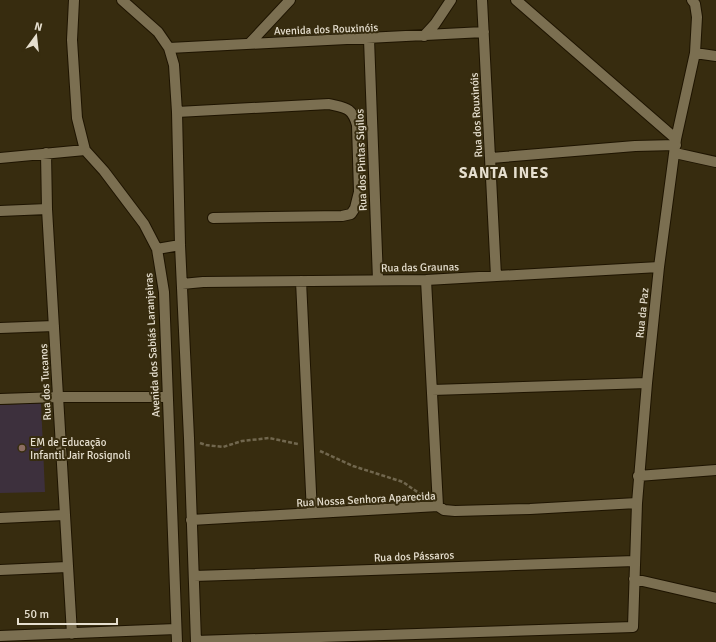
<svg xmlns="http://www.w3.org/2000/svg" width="716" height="642" viewBox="0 0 716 642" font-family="Signika,sans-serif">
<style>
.education{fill:#3d303d}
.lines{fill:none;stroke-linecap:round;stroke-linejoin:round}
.minor-casing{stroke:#1e1400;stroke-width:12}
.path{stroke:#71674e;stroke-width:2.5;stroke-dasharray:4 2;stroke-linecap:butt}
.minor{stroke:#7b6f51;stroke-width:10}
.education-dot{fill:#8d6e63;stroke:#372c0f;stroke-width:1.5}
.labels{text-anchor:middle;stroke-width:4;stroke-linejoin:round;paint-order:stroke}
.street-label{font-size:11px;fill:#e6dfcf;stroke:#372c0f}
.poi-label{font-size:11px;fill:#e6dfcf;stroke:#372c0f;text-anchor:start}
.district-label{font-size:15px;font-weight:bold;letter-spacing:1px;fill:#e6dfcf;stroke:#372c0f}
</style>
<rect width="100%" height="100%" fill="#372c0f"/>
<path class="education" d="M41 403 45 492 0 493V405Z"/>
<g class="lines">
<defs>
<path id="minor" d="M74 0 72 40 77 118 85 150 104 171 144 224 157 249 164 292 177 642
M122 0 158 32 169 48 174 65 177 112 180 245 189 438 196 642
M482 0 496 276
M516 0 676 139
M424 36 435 24 451 0
M369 39 378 280
M249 44 290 0
M169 48 484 32
M695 53 716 56
M177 112 329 104C345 108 352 107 357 125L359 192 355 208 351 214 342 216 213 218
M46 153 47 209 72 634
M675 153 716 162
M0 158 85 150
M491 158 635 146 676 145
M0 211 47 209
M157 249 180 245
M426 280 438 506
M301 281 312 513
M182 284 203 282 426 280 659 267
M0 328 54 326
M432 390 647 383
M0 399 59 397H168
M638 476 716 470
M0 518 64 515
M191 520 438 506 444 510 455 511 530 509 637 503
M0 570 67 567
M194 576 635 561
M634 579 716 598
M0 636 176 629
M196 641 633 627 637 503 647 383 659 267 676 139 695 53 697 17 695 4 692 0"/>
</defs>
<use href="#minor" class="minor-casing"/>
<path class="path" d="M200 443 206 445 223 447 242 441 269 438 298 444
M320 451 353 466 403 482 423 496"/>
<use href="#minor" class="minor"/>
</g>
<circle class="education-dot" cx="22" cy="448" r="4"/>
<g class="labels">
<g class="street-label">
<text transform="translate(326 29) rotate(-2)" y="4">Avenida dos Rouxinóis</text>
<text transform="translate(476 115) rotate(-93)" y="4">Rua dos Rouxinóis</text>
<text transform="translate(361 160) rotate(-92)" y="4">Rua dos Pintas Sigilos</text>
<text transform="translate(420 267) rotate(-1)" y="4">Rua das Graunas</text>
<text transform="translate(642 313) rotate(-84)" y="4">Rua da Paz</text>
<text transform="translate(152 345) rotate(-93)" y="4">Avenida dos Sabiás Laranjeiras</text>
<text transform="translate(45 382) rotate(-93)" y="4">Rua dos Tucanos</text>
<text transform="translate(366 499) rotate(-3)" y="4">Rua Nossa Senhora Aparecida</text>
<text transform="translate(414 556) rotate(-2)" y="4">Rua dos Pássaros</text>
</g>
<g class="poi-label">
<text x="30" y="446">EM de Educação<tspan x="30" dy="13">Infantil Jair Rosignoli</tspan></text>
</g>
<g class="district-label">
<text x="504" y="178">SANTA INES</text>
</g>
</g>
<g transform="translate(36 36) rotate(15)" stroke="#372c0f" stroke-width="3" paint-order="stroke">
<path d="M0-3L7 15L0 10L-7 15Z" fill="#e6dfcf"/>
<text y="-6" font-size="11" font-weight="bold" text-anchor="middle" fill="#e6dfcf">N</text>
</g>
<path d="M18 618v6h99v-6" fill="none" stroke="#e6dfcf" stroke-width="2"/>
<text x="24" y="618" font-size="12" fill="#e6dfcf" stroke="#372c0f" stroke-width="3" paint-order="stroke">50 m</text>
</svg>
